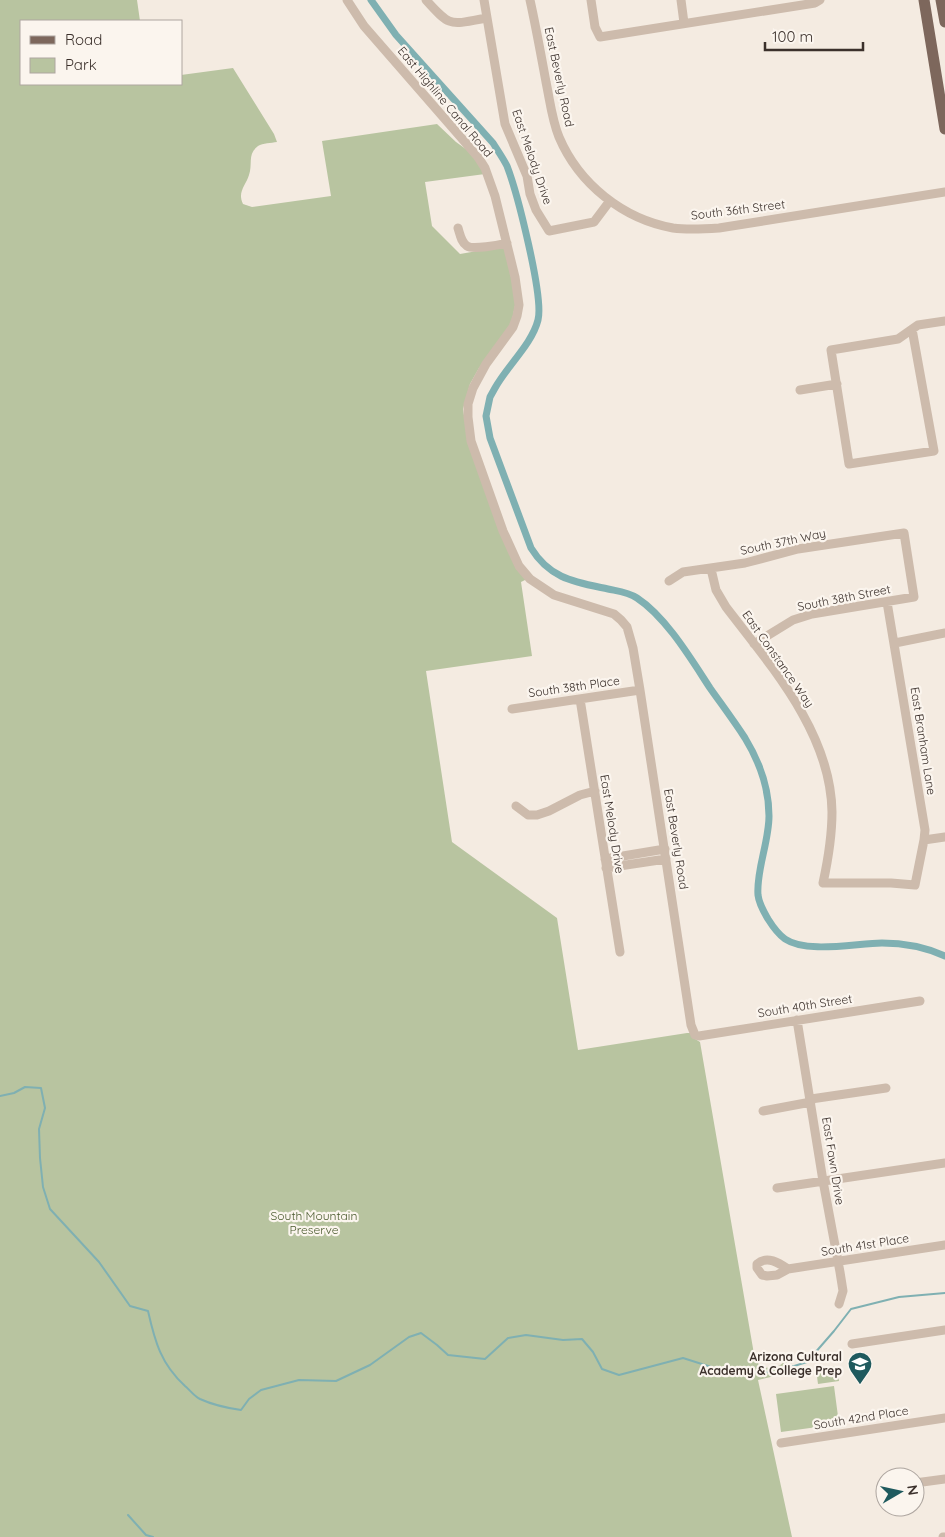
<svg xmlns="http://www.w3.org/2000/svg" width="945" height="1537" viewBox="0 0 945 1537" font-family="Quicksand,sans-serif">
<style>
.green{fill:#b8c4a0}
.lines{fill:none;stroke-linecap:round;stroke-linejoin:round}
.stream{stroke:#7fb0b2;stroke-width:2}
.canal{stroke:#7fb0b2;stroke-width:7}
.minor{stroke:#cdbbac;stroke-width:9}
.major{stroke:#7d675c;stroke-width:11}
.labels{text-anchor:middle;stroke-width:4.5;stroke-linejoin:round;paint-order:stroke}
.street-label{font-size:12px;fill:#3b302b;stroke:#fbf5ee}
.park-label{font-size:12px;fill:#4a5a2e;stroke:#fbf5ee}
.poi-label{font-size:12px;font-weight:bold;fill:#3b302b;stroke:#fbf5ee;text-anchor:end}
</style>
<rect width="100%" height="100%" fill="#f4ebe1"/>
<path class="green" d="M0 0H137L140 21H21V84H181V75L233 68 274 134 277 142C271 143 263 143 258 146 247 154 253 164 249 175 246 185 237 192 243 204L252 207 331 196 322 141 437 124 456 142 470 152 485 174 425 182 432 226 460 254 500 247 505 248 516 301 511 325 479 368 470 384 463 409 468 442 527 579 521 582 532 656 426 671 452 842 557 918 578 1050 687 1033H691L692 1037 700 1042 754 1354 760 1367C775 1369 779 1368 789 1357L793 1358V1362L775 1376 758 1380 792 1537H0Z
M837 1366 839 1381 818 1384 816 1369Z
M834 1386 839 1424 781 1432 776 1394Z"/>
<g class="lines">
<path class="stream" d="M0 1096 14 1093 25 1087 41 1088 45 1108 39 1129 40 1158 43 1187 50 1209 99 1262 130 1306 148 1311C155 1342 161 1364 185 1386 190 1390 194 1396 200 1399 213 1405 227 1408 241 1410L249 1399 261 1390 299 1380 336 1381 370 1365 409 1337 421 1333 437 1345 448 1355 485 1359 508 1338 526 1335 563 1340 582 1339 593 1352 602 1369 619 1375 683 1358 730 1373 775 1372 807 1362 834 1331 851 1309 899 1297 945 1293
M128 1515 146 1535 153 1537"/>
<path class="canal" d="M371 0 396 35 493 143C498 151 503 158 507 166 517 192 544 297 538 320 532 344 507 366 495 388L490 397 486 416 490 438 531 548C550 579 575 582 608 589 617 591 628 592 637 598 666 617 691 659 710 688 722 705 734 721 745 738 759 761 769 789 769 816 769 842 756 871 758 895 759 904 764 912 768 919 773 927 778 934 785 939 807 954 857 943 882 943 904 943 925 947 945 956"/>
<path class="minor" d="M347 0 364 26 478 157 485 168 495 196 515 277 519 305 517 316 513 327 486 364 473 388 468 404V417L471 441 503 531 519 566 530 579 554 595 614 614 621 620 627 627 633 648 640 690 691 1025 695 1035 699 1036 920 1001
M426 0C452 29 450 24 487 18
M484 0 505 124 527 176 530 194 536 210 549 231 594 222 609 202
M530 0C536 27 541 55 546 82 550 101 552 120 559 137 579 184 623 219 673 228 688 230 704 229 719 228L945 192
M591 0 595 27 600 37 815 3 820 0
M681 0 684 23
M458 228C460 234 461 242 467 246 473 250 499 245 507 243
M912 329 934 451 849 464 831 350 898 339 918 325 945 321
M800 390 837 384
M711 569 716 590 726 607C771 666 831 733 832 812 832 836 828 860 823 883H891L915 885 924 840 925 830 887 602
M669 581 683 572 745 563 798 549 904 533 914 597 812 614 793 620 754 644
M895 643 945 633
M580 699 620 952
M512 709 640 690
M516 806 528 815H537L549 811 580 795 595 791
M924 840 945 837
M605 859 665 849
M606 868 666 859
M797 1020 823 1181 840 1272 843 1291 839 1304
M811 1099 886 1088
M763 1111 811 1102
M777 1188 945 1163
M788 1269C779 1263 767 1255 757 1264V1268L762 1275 767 1276 777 1275 788 1269 945 1245
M852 1344 945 1330
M781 1443 945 1418
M915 1483 945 1479
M943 1537H945"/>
<path class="major" d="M924 0 945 129
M941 0 945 22"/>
</g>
<defs>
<symbol id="school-pin" viewBox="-11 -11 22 30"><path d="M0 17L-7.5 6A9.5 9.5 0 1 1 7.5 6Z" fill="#1f5a5e" stroke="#fbf5ee"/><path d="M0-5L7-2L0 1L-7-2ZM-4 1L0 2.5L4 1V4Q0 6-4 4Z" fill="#fff"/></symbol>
</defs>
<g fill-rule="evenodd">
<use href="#school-pin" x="846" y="1350" width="28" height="38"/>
</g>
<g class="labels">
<g class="street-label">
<text transform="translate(559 77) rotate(78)" y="4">East Beverly Road</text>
<text transform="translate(445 102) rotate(50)" y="4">East Highline Canal Road</text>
<text transform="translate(532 157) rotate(71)" y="4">East Melody Drive</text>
<text transform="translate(738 210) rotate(-7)" y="4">South 36th Street</text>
<text transform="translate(783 542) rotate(-12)" y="4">South 37th Way</text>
<text transform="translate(844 598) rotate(-11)" y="4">South 38th Street</text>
<text transform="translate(778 659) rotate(55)" y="4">East Constance Way</text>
<text transform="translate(574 687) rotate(-8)" y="4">South 38th Place</text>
<text transform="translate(923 741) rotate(81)" y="4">East Branham Lane</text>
<text transform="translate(612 824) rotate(81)" y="4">East Melody Drive</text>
<text transform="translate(676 839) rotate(81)" y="4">East Beverly Road</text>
<text transform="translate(805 1006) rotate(-9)" y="4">South 40th Street</text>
<text transform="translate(833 1161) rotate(81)" y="4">East Fawn Drive</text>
<text transform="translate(865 1245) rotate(-9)" y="4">South 41st Place</text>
<text transform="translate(861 1418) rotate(-9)" y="4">South 42nd Place</text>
</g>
<g class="park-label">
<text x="314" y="1220">South Mountain<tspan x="314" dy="14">Preserve</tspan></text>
</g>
<g class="poi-label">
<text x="842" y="1361">Arizona Cultural<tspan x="842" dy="14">Academy &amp; College Prep</tspan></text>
</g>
</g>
<rect x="20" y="20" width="162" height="65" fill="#fbf5ee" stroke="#aea6a0"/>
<rect x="30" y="36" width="25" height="8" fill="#7d675c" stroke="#aea6a0"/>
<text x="65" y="45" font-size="15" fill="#3b302b">Road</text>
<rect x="30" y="58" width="25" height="15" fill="#b8c4a0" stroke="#aea6a0"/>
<text x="65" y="70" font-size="15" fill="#3b302b">Park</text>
<g transform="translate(900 1492) rotate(81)"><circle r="24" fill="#fbf5ee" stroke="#aea6a0"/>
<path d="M0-4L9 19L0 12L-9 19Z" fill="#1f5a5e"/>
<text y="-8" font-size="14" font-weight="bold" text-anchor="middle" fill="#3b302b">N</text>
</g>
<path d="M765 42v8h98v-8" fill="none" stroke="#3b302b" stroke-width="2.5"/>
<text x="772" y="42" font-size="15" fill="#3b302b" stroke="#fbf5ee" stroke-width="4" paint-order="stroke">100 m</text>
</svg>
